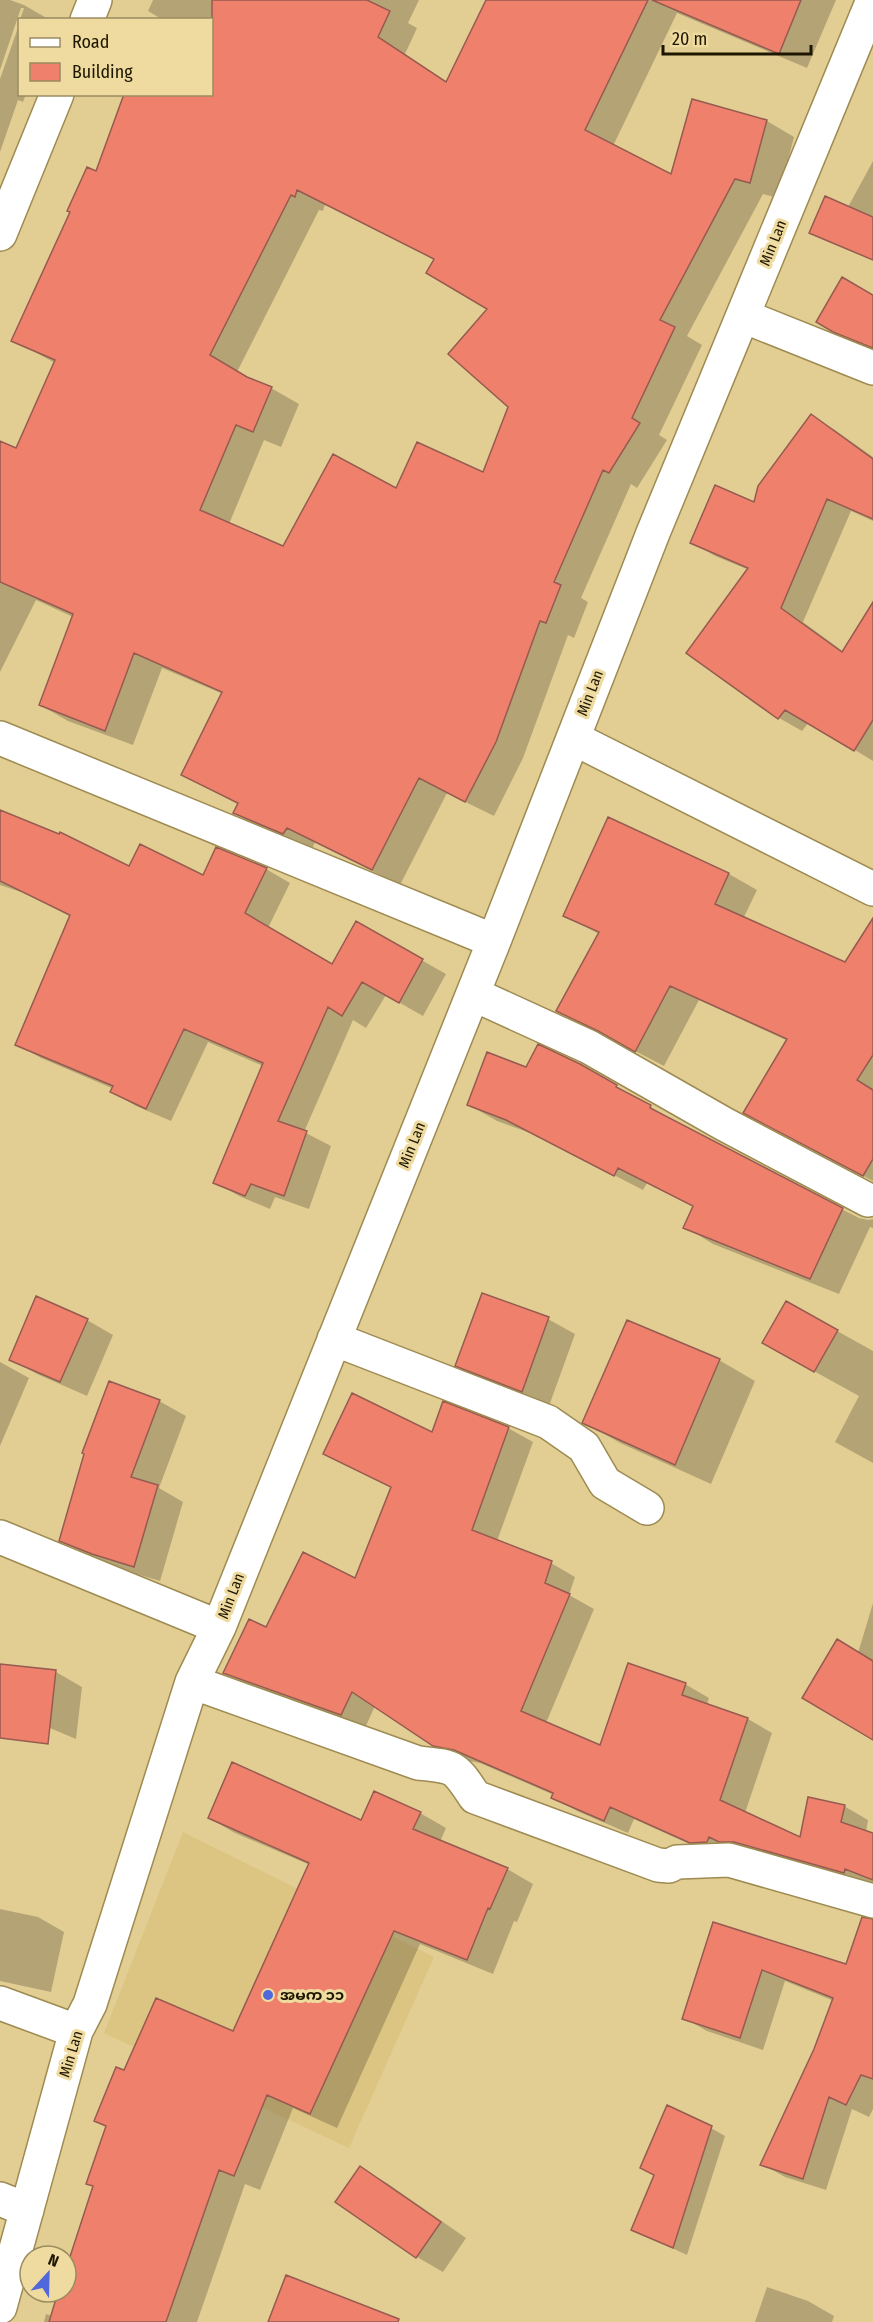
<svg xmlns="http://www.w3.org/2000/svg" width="873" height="2322" viewBox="0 0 873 2322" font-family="'Fira Sans Condensed','Noto Sans Myanmar',sans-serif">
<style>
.built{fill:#dcc582}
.shadow{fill:#0003;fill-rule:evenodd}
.building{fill:#ef806c;stroke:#965b50;stroke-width:1.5;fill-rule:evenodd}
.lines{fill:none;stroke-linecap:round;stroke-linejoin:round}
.street-casing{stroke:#9e8b52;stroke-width:36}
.street{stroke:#fff;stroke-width:33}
.poi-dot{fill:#5167dc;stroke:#efdba0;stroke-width:2}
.labels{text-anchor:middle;stroke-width:6;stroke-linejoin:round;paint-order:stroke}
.street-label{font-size:15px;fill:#1d1601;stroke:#efdba0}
.poi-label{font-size:15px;font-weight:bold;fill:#1d1601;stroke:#efdba0;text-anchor:start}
</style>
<rect width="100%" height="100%" fill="#e2ce93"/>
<path class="built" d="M183 1832 434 1957 349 2148 104 2033Z"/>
<path class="shadow" d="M0 0H10L24 5 50 20H20L24 8H21L0 70Z
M153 0H419L408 23 417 28 405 54 447 82 487 0H836L807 68 677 13 613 146 672 177 767 121 794 137 778 198 763 194 687 336 702 345 659 435 667 440 637 488 631 484 581 598 588 602 574 638 568 635 523 758 494 816 447 793 400 885 315 842 312 849 262 829 235 813 239 805 183 775 223 694 162 668 133 745 68 721 40 705 73 617 36 600 0 672V450H17L55 363 13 340 97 173 212 94V20H163L148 11ZM325 204 435 260 489 309 510 407 484 474 397 490 284 548 229 524 264 440 281 447 299 404 271 388 237 372 319 210 323 211Z
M20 22V94H26L23 102 18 100 0 152V79Z
M873 161V234L842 218Z
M873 296V351L818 322Z
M812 416 835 430 873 457V521L851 511 803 622 844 652 873 654V761L809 722 802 731 779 718 689 653 749 570 715 556 692 542 755 504Z
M0 812 129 868 203 877 266 869 290 883 268 928 333 966 356 923 446 974 423 1016 386 995 366 1028 353 1020 304 1132 331 1146 309 1209 275 1197 270 1209 239 1196 215 1182 263 1066 208 1042 171 1121 136 1106 112 1092 114 1089 41 1058 17 1044 71 917 24 893 0 885Z
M609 819 729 874 757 890 743 919 846 964 873 942V1181L773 1129 788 1041 699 1000 664 1066 558 1011 599 934 565 915Z
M580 1065 678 1123 677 1124 859 1218 868 1220 873 1219V1228L870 1227 839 1294 713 1244 685 1227 694 1207 647 1183 643 1190 536 1135 497 1121 469 1105 527 1069Z
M787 1303 873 1351V1463L835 1442 859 1396 792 1359Z
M548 1319 575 1334 549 1406 484 1381 457 1365Z
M87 1320 113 1335 87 1396 37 1374 11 1359Z
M719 1360 755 1381 711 1484 620 1443 584 1422Z
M0 1362 29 1378 0 1446Z
M159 1401 186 1416 159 1488 183 1502 160 1581 120 1569 87 1555 61 1540Z
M508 1428 533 1442 497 1541 551 1563 575 1577 569 1595 594 1609 546 1723 601 1747 685 1684 709 1698 707 1705 748 1719 772 1733 745 1813 801 1839 844 1806 868 1820 866 1832 873 1835V1883L869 1882 868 1886 716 1856 634 1819 628 1833 577 1811 553 1797 554 1795 480 1763 458 1759 375 1706 365 1728 249 1686 225 1672 266 1629 356 1580 392 1488 325 1453 432 1434Z
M873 1603V1738L858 1653Z
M0 1665 56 1672 82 1687 76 1739 0 1707Z
M420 1813 446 1828 440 1842 507 1869 533 1884 517 1922 514 1921 493 1974 420 1944 337 2128 293 2108 260 2190 245 2184 197 2322H44L46 2314 52 2316 60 2292H66V2274L94 2187 87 2183 125 2072 234 2033 310 1865 235 1833 209 1818 361 1822Z
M0 1909 38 1917 64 1932 51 1992 0 1981Z
M714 1924 873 1974V2109L869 2117 852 2109 826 2190 785 2177 762 2164 816 2050 834 2001 785 1981 763 2050 707 2031 684 2018Z
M711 2128 725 2136 687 2255 633 2230 655 2176Z
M360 2168 387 2183 466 2238 443 2272 417 2257Z
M767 2287 808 2301 834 2316 832 2322H755Z"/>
<path class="building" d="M212 0H367L390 11 378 37 446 82 486 0H648L585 130 671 174 692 99 767 120 750 183 735 179 660 320 675 327 632 418 640 423 609 473 603 470 554 582 561 585 546 623 540 621 496 742 465 802 419 778 372 870 287 828 283 834 233 813 238 803 181 775 222 692 134 653 105 731 39 705 73 614 0 582V441L16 448 55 360 11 341 70 212 67 211 87 167 96 171 124 94H212ZM297 190 434 259 426 273 487 309 448 354 508 407 483 472 417 442 396 488 333 454 283 546 200 510 236 425 253 432 272 387 247 377 210 355 291 195 295 197Z
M652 0H801L779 54Z
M825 196 873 217V260L809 233Z
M842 277 873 295V348L833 332 816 322Z
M811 414 873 459V519L827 499 781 608 842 652 873 602V720L854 751 785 710 778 719 686 653 748 568 690 543 715 485 754 502 758 486Z
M0 810 59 834 60 832 129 866 140 844 203 875 216 847 267 868 245 913 332 964 356 921 423 959 399 1003 362 982 342 1016 328 1007 278 1121 307 1131 284 1196 251 1184 245 1196 213 1183 263 1063 184 1029 146 1109 110 1092 113 1086 15 1045 70 915 0 881Z
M608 817 729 873 715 904 845 962 873 918V1055L857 1080 873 1090V1159L863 1176 743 1113 787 1039 670 986 635 1052 598 1031 556 1011 599 932 563 916Z
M538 1044 580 1064 617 1085 616 1087 651 1105 650 1108 843 1208 810 1279 683 1228 693 1206 618 1168 614 1176 506 1120 467 1105 487 1052 526 1067Z
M482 1293 549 1317 522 1392 455 1366Z
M36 1296 88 1319 60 1382 9 1360Z
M786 1301 838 1330 814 1372 762 1343Z
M627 1320 720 1359 675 1465 582 1423Z
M109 1381 160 1400 131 1477 158 1485 134 1567 92 1554 59 1541 84 1454 82 1453Z
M352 1393 432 1432 443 1401 509 1427 472 1530 552 1561 545 1583 570 1594 521 1711 600 1745 628 1663 686 1683 682 1695 748 1718 720 1800 800 1837 808 1797 845 1805 841 1822 873 1833V1880L845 1869 844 1873 734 1842H719L709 1837 707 1842 690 1843 610 1807 604 1821 551 1798 553 1793 454 1750 433 1746 352 1692 341 1715 223 1673 249 1619 266 1627 303 1552 355 1578 391 1487 323 1454Z
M837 1639 873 1661V1740L802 1698Z
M0 1664 56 1670 48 1744 0 1738Z
M232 1762 361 1820 374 1791 421 1812 413 1829 508 1868 490 1909 488 1908 467 1960 394 1931 310 2114 267 2095 234 2176 219 2170 166 2322H49L58 2292H66V2269L93 2186 86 2184 106 2126 94 2121 116 2067 124 2070 156 1998 233 2031 309 1863 208 1818Z
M862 1917 873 1919V2079L861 2075 846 2105 829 2097 803 2179 760 2165 814 2049 833 1998 762 1970 740 2038 682 2019 713 1922 846 1964Z
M667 2105 712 2126 673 2248 631 2230 654 2175 640 2168Z
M360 2166 441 2222 416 2258 335 2202Z
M286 2275 399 2319 398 2322H268Z"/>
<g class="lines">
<defs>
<path id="street" d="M87 20 95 0
M0 234 57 94
M743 316 873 368
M0 738 494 941
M573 738 873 889
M473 994 589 1047 724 1124 868 1200
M334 1339 548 1422 584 1447 605 1483 647 1508
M0 1537 219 1627
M192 1682 418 1763C455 1767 454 1765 475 1797L658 1865 669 1866 677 1862 729 1860 873 1901
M0 2003 76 2031
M0 2199 27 2210
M0 2307 76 2031 90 2004 192 1682 219 1627 494 941 653 533 873 0"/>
</defs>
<use href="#street" class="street-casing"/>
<use href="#street" class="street"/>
</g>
<circle class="poi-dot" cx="268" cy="1995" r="6"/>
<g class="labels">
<g class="street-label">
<text transform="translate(773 243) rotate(-68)" y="5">Min Lan</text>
<text transform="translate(590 693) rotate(-69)" y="5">Min Lan</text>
<text transform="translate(412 1145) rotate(-68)" y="5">Min Lan</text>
<text transform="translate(231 1596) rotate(-69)" y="5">Min Lan</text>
<text transform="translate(71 2054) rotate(-73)" y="5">Min Lan</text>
</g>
<g class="poi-label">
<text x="280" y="2000">အမက ၁၁</text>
</g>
</g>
<rect x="18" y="18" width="195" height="78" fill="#efdba0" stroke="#9b8c60" stroke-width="1.5"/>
<rect x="30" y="38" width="30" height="9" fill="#ffffff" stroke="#9b8c60" stroke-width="1.5"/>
<text x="72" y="48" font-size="18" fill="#1d1601">Road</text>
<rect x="30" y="63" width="30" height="18" fill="#ef806c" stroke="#9b8c60" stroke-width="1.5"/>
<text x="72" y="78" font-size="18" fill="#1d1601">Building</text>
<g transform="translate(48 2274) rotate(22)"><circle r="28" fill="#efdba0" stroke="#9b8c60" stroke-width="1.5"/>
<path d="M0-4.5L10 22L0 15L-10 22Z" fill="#5167dc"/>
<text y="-9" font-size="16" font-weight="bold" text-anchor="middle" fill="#1d1601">N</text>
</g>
<path d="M663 45v9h148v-9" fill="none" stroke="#1d1601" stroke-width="3"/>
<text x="672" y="45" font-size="18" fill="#1d1601" stroke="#efdba0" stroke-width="4.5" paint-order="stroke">20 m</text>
</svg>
